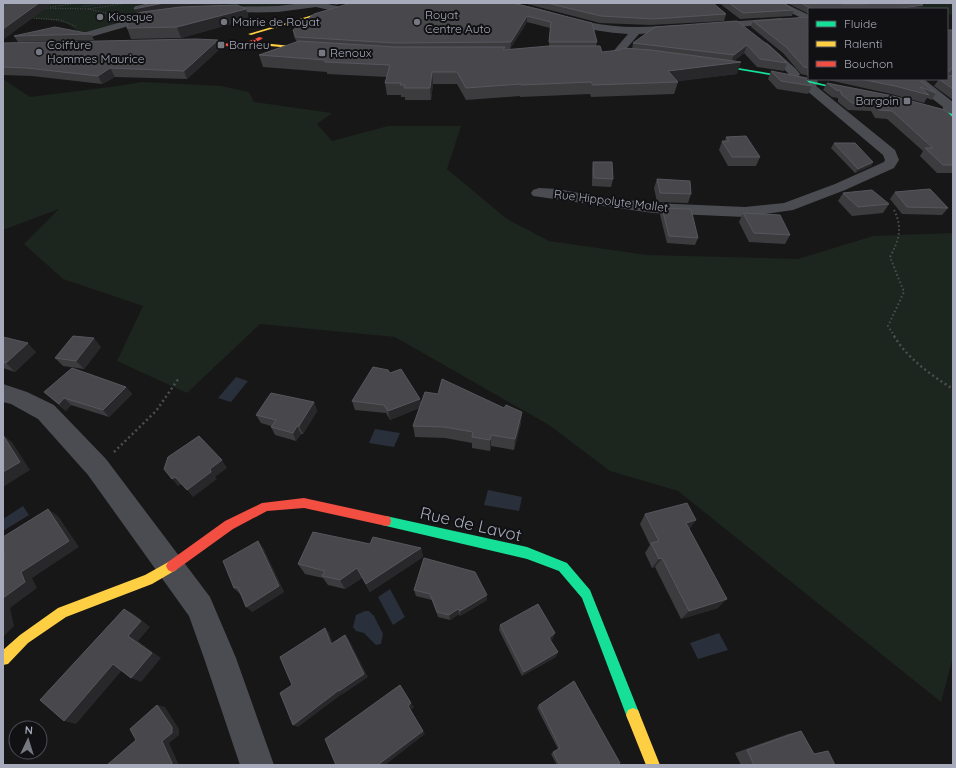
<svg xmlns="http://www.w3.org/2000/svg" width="956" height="768" viewBox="0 0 956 768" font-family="Quicksand,sans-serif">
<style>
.green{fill:#1d251f}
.water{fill:#29303b}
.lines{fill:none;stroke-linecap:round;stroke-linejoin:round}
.stream{fill:#29303b;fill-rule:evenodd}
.path-far2{stroke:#4d4d52;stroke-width:1;stroke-dasharray:1 1.5;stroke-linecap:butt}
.path-far1{stroke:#4d4d52;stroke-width:2;stroke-dasharray:1.5 2.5;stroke-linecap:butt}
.path{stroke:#4d4d52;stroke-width:2.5;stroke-dasharray:2 3;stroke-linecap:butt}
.street{fill:#4b4c51;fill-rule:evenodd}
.fast{fill:#16e098;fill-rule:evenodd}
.slow{fill:#ffcf43;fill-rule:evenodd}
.jam{fill:#f24e42;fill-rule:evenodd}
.wall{fill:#3c3c3f;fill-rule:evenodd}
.shaded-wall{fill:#28282a}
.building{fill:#48484c;stroke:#56575e}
.poi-dot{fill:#757781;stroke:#111114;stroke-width:1.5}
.labels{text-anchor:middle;stroke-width:4;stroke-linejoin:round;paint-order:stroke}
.far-poi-label{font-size:12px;fill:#a7aaba;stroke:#111114;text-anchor:start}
.far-street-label{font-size:12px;fill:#a7aaba;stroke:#111114}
.near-street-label{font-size:17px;fill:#a7aaba;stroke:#111114}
</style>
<rect width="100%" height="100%" fill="#171718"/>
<path class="green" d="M25 3H315L313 5 184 13 82 35 68 24 56 21 31 18 3 5Z
M907 3H953V15L947 14V9H922Z
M3 79 30 97 118 86 142 82 221 86 249 92 254 102 332 113 317 124 332 141 388 126H461L447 169 507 219 549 241 647 255 798 259 873 236 953 233V657L941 702 678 491 610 471 549 425 395 337 260 324 187 393 117 361 143 306 63 279 24 244 59 209 3 230Z"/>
<path class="water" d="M236 377 248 381 231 402 218 398Z
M375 429 400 433 394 447 369 443Z
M488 490 522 497 519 511 484 505Z
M23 506 29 515 3 531V519Z
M390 589 405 617 393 625 378 597Z
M365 611H369L374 616 383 634 381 644 376 645 364 633 356 631 353 627 356 615Z
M719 633 728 650 698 659 690 643Z"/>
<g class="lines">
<path class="stream" d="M106 3H115L82 7 81 6Z"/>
<path class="path-far2" d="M50 7 78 3
M45 8 88 9 127 3
M88 9 110 14
M31 18 61 20 77 27"/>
<path class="path-far1" d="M894 210C903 228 899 240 890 257L904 292 888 326 895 337"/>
<path class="path" d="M894 336C908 359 931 375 953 389
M114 452 156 411 179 378"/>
<path class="street" d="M302 3H324L341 7 343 9 338 12 316 7 278 12 217 13 212 10 217 7 278 6Z
M501 3C531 3 559 16 588 22 619 29 648 27 679 25L684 28 679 31 639 34 620 56 616 57 611 54 628 34C585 32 544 17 503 5Z
M772 3H784L809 15V22Z
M157 14 160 15 162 17 160 19 146 21 87 38 82 35 83 33 142 16Z
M781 18 786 21 784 23 712 29 707 26 712 23Z
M763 42 767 43 796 69 800 74 797 80H789L787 78 788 73 759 47 758 45 759 43Z
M808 79H816L818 82 816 86 895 150 899 160 894 168 845 190 793 210 745 217 653 213 533 196 531 193 533 190 539 188 558 189 594 196 653 203 745 207 784 203 835 184 884 162 885 160 883 155 806 90 804 87Z
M907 79H922L925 80 953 102V117H943L942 114 943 107Z
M3 384 27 392 54 405 106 459 210 597 236 658 274 765H240L204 658 189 616 88 475 38 419 11 404 3 402Z"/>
<path class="fast" d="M708 63 793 77 857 92 855 93 793 79 710 65Z
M921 105 953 114V118L919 108V106Z
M386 516 527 547 567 563 590 590 640 715 638 720 633 722 628 720 582 598 559 571 527 559 386 526 382 525 381 521 382 517Z"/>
<path class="slow" d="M354 3H360L251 35 248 34Z
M252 42 312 48 314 49 312 50 250 44Z
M172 560 176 562 178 566 176 570 152 584 66 617 28 643 8 664 3 665V650L20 635 58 608 145 575Z
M633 708 638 710 660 765H646L626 715 628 710Z"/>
<path class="jam" d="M259 37 263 38C247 50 221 46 202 44 197 44 191 44 187 42L189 41C213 42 238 48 259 37Z
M304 498 386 516 390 517 391 521 390 525 386 526 304 508 267 511 233 529 176 570 172 572 168 570 166 566 168 562 225 521 262 503Z"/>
</g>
<path class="wall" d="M152 3H219L220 5 246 9 249 19 181 38 131 39 127 28 137 14 134 9Z
M326 3H343L337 5Z
M351 3H713L726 14 724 21 651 25 600 23 527 4 513 3 597 42 596 46 602 52 632 49 633 43 737 21 787 63 784 71 757 67 744 53 734 61 737 74 677 81 678 82 674 94 591 97 590 94 520 97V96L466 100 457 84H433L431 100H405V97H401V95H387L385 83 387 77 327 74V72L263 67 259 55 297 42 294 37 293 30ZM527 22 550 28 549 46 505 50V49H510Z
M719 3H783L794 10 792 16 740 19Z
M787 3H856L848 4 921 9H809V14Z
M809 17V76L801 74 783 53 751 27 753 21Z
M947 30H953V100L934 86 939 79H947L949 76 947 75Z
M91 34 94 40 18 42 14 36Z
M218 40 221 48 187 79 115 77 102 84 32 76 3 75V43Z
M771 71 806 80 812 86 808 94 777 89 768 79Z
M824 79H918L936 93 932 100 927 98 924 103 891 94Z
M827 83 953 118V173H937L920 156 923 151 887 119 875 118 871 111 848 110 838 102V98L832 97 823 90Z
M726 137 760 157 756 166H728L719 150 722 141H725Z
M834 143 873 162 871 166 855 173 831 148Z
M593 162 613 179 611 187 592 186V170Z
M657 179 691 194 688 203 657 202 654 188Z
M895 192 948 208 942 215 902 214 890 199Z
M843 193 889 204 883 213 852 216 838 201Z
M662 208 698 238 695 245 667 243 660 215Z
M743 213 790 235 785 244 749 242 739 222Z
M3 337 36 352 15 372 3 368Z
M101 347 84 369 63 366 55 358Z
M390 373 420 399 421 404 521 423 514 450 491 446 490 451 472 448V443L445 438 415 437 413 426 419 408 390 420 386 413 355 410 352 401Z
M126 387 132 394 109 417 71 405 66 411 44 392Z
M314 402 317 411 303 434H301L296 441 275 435 271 427V426L261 423 256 415Z
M645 514 689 529 718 608 681 619 655 567 652 568 645 553 650 545 640 524Z
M370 544 421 548 423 557 370 592 362 578 345 589 328 585 323 578 305 574 298 564Z
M263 548 284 592 252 612 240 594 234 588Z
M414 590 487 600 460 616 459 614 450 620 438 617 432 600 416 596Z
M500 625 553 638 551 640 556 657 522 676 499 630Z
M539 705 617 765H557L551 754 558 749 537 708Z
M801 731 814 754 828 751 835 765H741L735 753 788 734Z"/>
<path class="shaded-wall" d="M39 3H53L3 40V29Z
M164 3H219L220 6 137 16 134 9Z
M841 3H856L842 6Z
M923 5 921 9H895Z
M246 9 249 19 181 38 177 27Z
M527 16V22L510 49 511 42Z
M218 40 221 48 187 79 184 71Z
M747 45 744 53 731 63 734 55Z
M741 62 737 74 665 83 668 71Z
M110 68 115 77 102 84 98 76Z
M432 72 433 84 431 100 430 88Z
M873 162 871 166 855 173 858 169Z
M94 338 101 347 84 369 76 361Z
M28 343 36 352 15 372 6 363Z
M126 387 132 394 109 417 103 410Z
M64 398 71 405 66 411 59 404Z
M420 399 421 407 390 420 388 411Z
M314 402 317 411 303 434 299 426Z
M522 412 521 423 514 450 515 439Z
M297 426 301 434 296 441 293 433Z
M3 435 12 442 30 470 3 487Z
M491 435V446L490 451V440Z
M222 460 227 468 215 477 217 479 193 497 187 490 210 469Z
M175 477 182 484 178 486 172 479Z
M48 509 58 516 79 547 32 578 37 588 10 608 14 626 3 637V598Z
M696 520 689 530 686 523Z
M258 541 263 548 284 592 252 612 246 607Z
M421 548 423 557 370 592 366 584Z
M662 558 655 567 652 568 659 559Z
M357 568 362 578 345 589 340 580Z
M487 595V600L460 616V611Z
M727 599 718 608 681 619 689 611Z
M124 609 134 614 150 627 138 641 161 658 141 682 131 678 128 636Z
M458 609 459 614 450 620 449 615Z
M325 628 329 633 335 649 331 644Z
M555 633 553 638 547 642 549 638Z
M345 635 349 640 368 677 343 694H342L298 727 293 725Z
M558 652 556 657 522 676 524 672Z
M113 664 124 668 76 724 64 721Z
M411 703 414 707 411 710 425 734 385 765H380L379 764 408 706Z
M157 705 165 707 179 729V735L169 743 179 765H172L162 741Z"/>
<path class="building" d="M3 3H39L3 29Z
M152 3H164L134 9 135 7Z
M351 3H513L592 23 597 42H549L551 22 527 16 511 42 395 43 296 37 293 30 314 14Z
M547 3H713L726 14 653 19 601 16Z
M729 3H783L794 10 743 13Z
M801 3H841L843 4H864L872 3H918L923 5 895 9H812Z
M237 5 246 9 177 27 127 28 130 16 142 12 180 7Z
M809 17V68L804 67 786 47 753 21Z
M737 21 773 49 787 63 760 59 747 45 734 55 633 43 655 27Z
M55 27 91 34 14 36Z
M947 30H953V69L951 68 950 71H947Z
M196 39 218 40 184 71 110 68 98 76 27 68 3 67V43Z
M299 41 395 47H505L503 50 549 46H600L602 52 620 50 623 48 651 50 741 62 668 71 678 82 593 85 591 82 521 85V84L466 88 457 72H432L430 88H404L405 85H400L401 83H385L390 65 325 62V60L259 55Z
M771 71 807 78 806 80 812 86 781 81Z
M953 75V89L939 79H947V77Z
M860 79H918L936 93 920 87 929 95 895 86Z
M827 83 893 96 945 110 953 118V165H943L925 148H933L892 111 879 110 875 104 852 103 841 94V91L836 90Z
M746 136 760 157H732L722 141H729L726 137Z
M834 143H855L873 162 858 169Z
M593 162H612L613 179 594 178Z
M657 179 690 181 691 194 660 193Z
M930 189 948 208 907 207 895 192Z
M872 190 889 204 858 207 843 193Z
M662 208 691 209 698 238 669 236Z
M743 213 780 215 790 235 754 233Z
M73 336 94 338 76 361 55 358Z
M3 337 28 343 6 363 3 362Z
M373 367 388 370 390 373 401 369 420 399 388 411 384 405 352 401Z
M72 368 126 387 103 410 64 398 59 404 44 392Z
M442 379 504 408 506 405 522 412 515 439 491 435 490 440 472 437 473 432 444 427 413 426 425 392 438 394Z
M271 393 314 402 299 426H297L293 433 271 427 276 420 256 415Z
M3 435 20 462 3 472Z
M199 436 222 460 210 469 211 472 187 490 175 477 172 479 164 469 168 457Z
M687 503 696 520 686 523 727 599 689 611 662 558 659 559 651 543 659 541 645 514Z
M48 509 69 541 21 572 25 582 3 598V561L4 560 3 537Z
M313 532 370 544 373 537 421 548 366 584 357 568 340 580 322 576 325 571 298 564Z
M258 541 279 586 246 607 238 587 234 588 223 561Z
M424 558 475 572 487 595 460 611 458 609 449 615 437 612 430 594 414 590Z
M538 604 555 633 549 638 558 652 524 672 500 625Z
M124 609 141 621 128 636 152 653 131 678 113 664 64 721 40 700Z
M325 628 331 644 345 635 364 674 339 691V690L293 725 280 693 292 685 280 657Z
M574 681 620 763 617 765H560L553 752 560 748 539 705Z
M400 685 411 703 408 706 423 731 379 764 380 765H336L325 739Z
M157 705 172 727V733L162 741 172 763V765H107L136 740 130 729Z
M801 731 814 754 828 751 835 765H754L747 750Z"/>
<g class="poi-dot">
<circle cx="100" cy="17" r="4"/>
<circle cx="224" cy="22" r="4"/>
<circle cx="417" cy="22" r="4"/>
<rect x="217" y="41" width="8" height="8" rx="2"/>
<circle cx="39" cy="52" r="4"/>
<rect x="318" y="49" width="8" height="8" rx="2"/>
<rect x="903" y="97" width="8" height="8" rx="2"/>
</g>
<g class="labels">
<g class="far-poi-label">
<text x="425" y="19">Royat<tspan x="425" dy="14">Centre Auto</tspan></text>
<text x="108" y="21">Kiosque</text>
<text x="232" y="26">Mairie de Royat</text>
<text x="47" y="49">Coiffure<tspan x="47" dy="14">Hommes Maurice</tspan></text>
<text x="229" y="49">Barrieu</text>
<text x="330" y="57">Renoux</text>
<text x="899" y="105" text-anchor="end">Bargoin</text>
</g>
<g class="far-street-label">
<text transform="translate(611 201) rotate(7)" y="4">Rue Hippolyte Mallet</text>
</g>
<g class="near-street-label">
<text transform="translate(471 524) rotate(13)" y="6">Rue de Lavot</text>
</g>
</g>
<rect width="956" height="768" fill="none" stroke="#a7aaba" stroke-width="8"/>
<rect x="808" y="8" width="140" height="72" fill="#111114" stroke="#4d4e56"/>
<rect x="816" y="21" width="20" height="6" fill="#16e098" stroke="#4d4e56"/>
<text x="844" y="28" font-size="12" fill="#a7aaba">Fluide</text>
<rect x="816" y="41" width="20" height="6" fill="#ffcf43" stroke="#4d4e56"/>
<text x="844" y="48" font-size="12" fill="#a7aaba">Ralenti</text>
<rect x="816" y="61" width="20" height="6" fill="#f24e42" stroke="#4d4e56"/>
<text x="844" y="68" font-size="12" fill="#a7aaba">Bouchon</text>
<g transform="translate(28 740) rotate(4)"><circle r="19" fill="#111114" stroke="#4d4e56"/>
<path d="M0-3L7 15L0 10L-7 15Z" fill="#757781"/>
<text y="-6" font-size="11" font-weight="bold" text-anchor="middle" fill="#a7aaba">N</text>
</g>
</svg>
